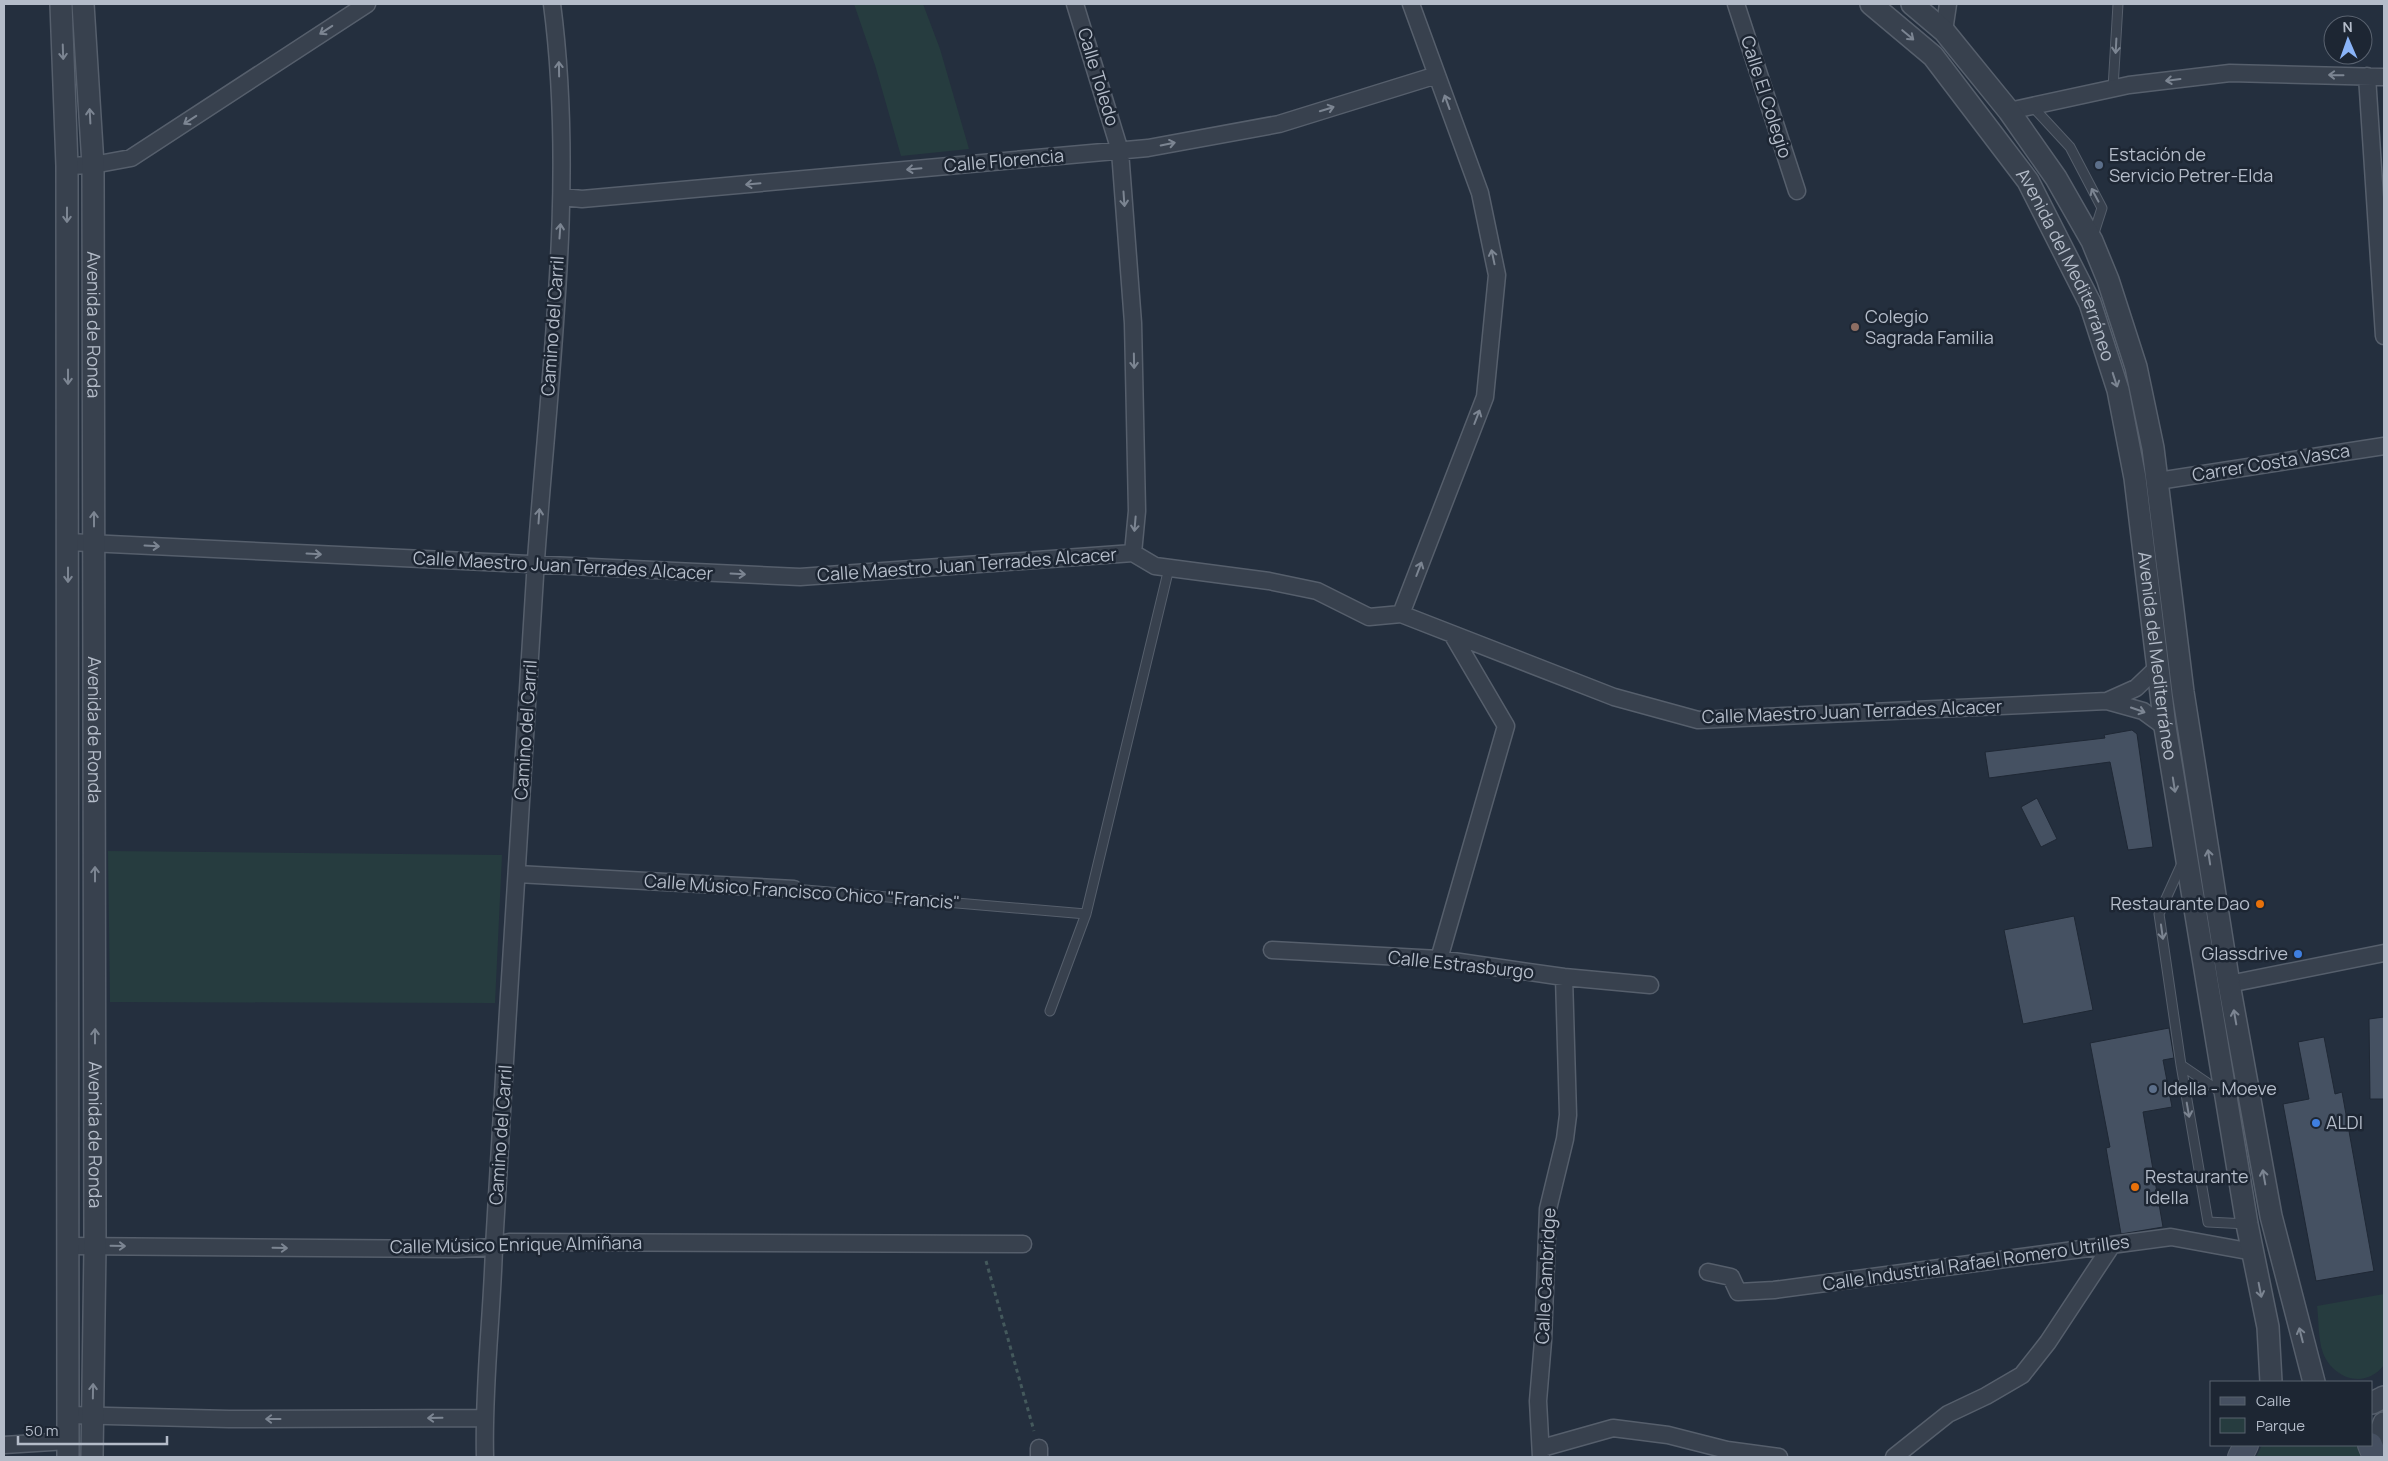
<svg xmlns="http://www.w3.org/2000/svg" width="2388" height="1461" viewBox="0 0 2388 1461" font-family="Manrope,sans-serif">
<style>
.green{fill:#263c3f}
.building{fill:#455162;stroke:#1f2835}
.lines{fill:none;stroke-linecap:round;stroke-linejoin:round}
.service-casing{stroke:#565f6c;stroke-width:11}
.minor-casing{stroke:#565f6c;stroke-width:19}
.tertiary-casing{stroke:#565f6c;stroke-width:24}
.secondary-casing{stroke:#565f6c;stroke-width:26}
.path{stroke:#44595c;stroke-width:3;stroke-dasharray:4 4;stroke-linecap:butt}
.service{stroke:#38414e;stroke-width:9}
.minor{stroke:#38414e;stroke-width:16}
.tertiary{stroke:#38414e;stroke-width:21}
.secondary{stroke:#465061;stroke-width:24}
.oneway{stroke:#7c8592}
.service-dot{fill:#5c6f8a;stroke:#1d2633;stroke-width:2}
.education-dot{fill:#8d6e63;stroke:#1d2633;stroke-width:2}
.food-dot{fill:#e8710a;stroke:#1d2633;stroke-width:2}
.shop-dot{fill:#3f7fe0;stroke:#1d2633;stroke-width:2}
.labels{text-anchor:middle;stroke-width:5;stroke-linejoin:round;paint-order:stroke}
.street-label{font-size:18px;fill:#b4bcc9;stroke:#1d2633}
.poi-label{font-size:18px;fill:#b4bcc9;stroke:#1d2633;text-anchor:start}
</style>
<rect width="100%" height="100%" fill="#242f3e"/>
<path class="green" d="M854 4H923L940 49 969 149 901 156 875 65Z
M108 851 502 855 495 1003 110 1002Z
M2384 1294V1365C2366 1389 2334 1380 2323 1353 2318 1339 2319 1321 2317 1306Z
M2262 1445H2356L2362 1457H2256Z"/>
<path class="building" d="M2132 730 2137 734 2153 847 2128 850 2110 762 1989 778 1985 752 2105 738 2104 735Z
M2037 798 2057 839 2041 847 2021 807Z
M2074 916 2093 1010 2023 1024 2004 930Z
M2384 1017V1099H2370L2369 1019Z
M2169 1028 2174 1058 2163 1060 2172 1107 2143 1112 2163 1227 2121 1234 2106 1148 2110 1147 2090 1043Z
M2324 1037 2335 1094 2342 1092 2374 1271 2316 1281 2283 1104 2309 1099 2298 1042Z"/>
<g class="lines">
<defs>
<path id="service" d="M2113 88 2118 4
M2032 106 2070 147 2102 208 2093 236
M2183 861 2159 914 2181 1065 2208 1222 2247 1224
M794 889 1086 914
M1050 1011 1086 914 1169 568
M2181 1065 2222 1093"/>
<path id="minor" d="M1075 4 1120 151 1133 323 1137 511 1133 553
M1736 4 1797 191
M1944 31 1948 4
M2367 76 2384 336
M2009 111 2129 85 2230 73 2384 77
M67 166 93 165 131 158 367 4
M563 197 582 199 1148 148 1279 124 1437 75
M2158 481 2384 446
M68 542 800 577 1133 553 1155 566 1269 581 1317 591 1369 617 1401 614 1614 697 1698 720 2107 701 2143 711 2165 727
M1401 614 1485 397 1497 275 1480 193 1411 4
M2107 701 2136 688 2158 667
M517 874 794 889
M1272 950 1439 959 1564 977 1650 985
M1439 959 1506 726 1452 634
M2229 984 2384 953
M69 1246 457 1249 494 1247 509 1242 1023 1244
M1708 1272 1731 1277 1738 1292 1774 1290 2171 1237 2253 1252
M68 1415 229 1419 484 1418
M4 1445 68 1441
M1542 1448 1613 1428 1668 1435 1727 1450 1779 1457
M485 1457C483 1387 492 1317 494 1247 508 1018 520 789 536 560 549 376 576 186 552 4
M1039 1457V1448
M1541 1457 1538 1401 1543 1341 1548 1209 1565 1139 1568 1115 1564 977
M1894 1457 1948 1414 1986 1396 2022 1375 2048 1342 2112 1245"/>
<g id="tertiary">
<path d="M61 4 67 166 68 1457"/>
<path id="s1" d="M83 4 93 165 95 1246 92 1457"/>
<path id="s2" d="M1871 4 1933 56 2028 181 2090 303 2118 390 2135 478 2165 727 2247 1224 2268 1327 2271 1382"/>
<path d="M1912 4 1944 31 1961 52 2009 111 2056 178 2092 241 2108 280 2136 367 2153 448 2183 692 2229 984 2271 1216 2314 1382"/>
<path d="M2372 1403 2384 1397"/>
<path d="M2378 1457 2380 1433 2384 1423"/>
</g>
<path id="secondary" d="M2370 1445 2375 1457
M2240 1457 2246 1445"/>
</defs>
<use href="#service" class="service-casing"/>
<use href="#minor" class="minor-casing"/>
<use href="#tertiary" class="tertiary-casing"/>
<use href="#secondary" class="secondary-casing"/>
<path class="path" d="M986 1261 1034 1431"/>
<use href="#service" class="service"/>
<use href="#minor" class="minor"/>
<use href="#tertiary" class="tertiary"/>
<use href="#secondary" class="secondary"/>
</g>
<defs><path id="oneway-shaft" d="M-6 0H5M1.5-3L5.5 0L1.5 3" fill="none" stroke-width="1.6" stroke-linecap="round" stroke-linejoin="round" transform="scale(1.25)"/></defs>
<g class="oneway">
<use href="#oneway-shaft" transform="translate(326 30) rotate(147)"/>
<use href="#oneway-shaft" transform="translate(1908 35) rotate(40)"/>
<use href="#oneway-shaft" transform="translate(2116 46) rotate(93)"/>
<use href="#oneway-shaft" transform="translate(63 52) rotate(88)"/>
<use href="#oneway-shaft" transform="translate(559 69) rotate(-91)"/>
<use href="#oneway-shaft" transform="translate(2336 75) rotate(-179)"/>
<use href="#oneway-shaft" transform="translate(2173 80) rotate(173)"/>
<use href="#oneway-shaft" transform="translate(1447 102) rotate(-110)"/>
<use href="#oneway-shaft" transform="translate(1327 109) rotate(-17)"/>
<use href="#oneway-shaft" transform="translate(90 116) rotate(-93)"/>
<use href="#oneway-shaft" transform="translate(190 120) rotate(147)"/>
<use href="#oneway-shaft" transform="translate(1168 144) rotate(-12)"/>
<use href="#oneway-shaft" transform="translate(914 169) rotate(175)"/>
<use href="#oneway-shaft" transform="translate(753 184) rotate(175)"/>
<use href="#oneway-shaft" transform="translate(2095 195) rotate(-118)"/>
<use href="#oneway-shaft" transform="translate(1124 199) rotate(86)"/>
<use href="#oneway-shaft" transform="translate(67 215) rotate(90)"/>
<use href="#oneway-shaft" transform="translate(560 231) rotate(-86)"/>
<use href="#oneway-shaft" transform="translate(1493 257) rotate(-102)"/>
<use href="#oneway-shaft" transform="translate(1134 361) rotate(89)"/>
<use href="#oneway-shaft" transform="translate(68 377) rotate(90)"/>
<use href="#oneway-shaft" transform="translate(2115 380) rotate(72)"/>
<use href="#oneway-shaft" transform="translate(1477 417) rotate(-69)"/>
<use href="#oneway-shaft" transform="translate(539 516) rotate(-86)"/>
<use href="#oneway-shaft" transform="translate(94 519) rotate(-90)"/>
<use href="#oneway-shaft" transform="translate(1135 524) rotate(95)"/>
<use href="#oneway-shaft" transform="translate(152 546) rotate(3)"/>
<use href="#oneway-shaft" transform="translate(314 554) rotate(3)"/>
<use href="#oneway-shaft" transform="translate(1419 569) rotate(-69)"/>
<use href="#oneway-shaft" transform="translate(738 574) rotate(3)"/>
<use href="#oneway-shaft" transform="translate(68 575) rotate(90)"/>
<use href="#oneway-shaft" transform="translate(2138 710) rotate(19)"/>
<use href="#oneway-shaft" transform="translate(2174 785) rotate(81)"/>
<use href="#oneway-shaft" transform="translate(2209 857) rotate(-99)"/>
<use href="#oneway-shaft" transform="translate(95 874) rotate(-90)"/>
<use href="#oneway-shaft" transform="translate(2162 932) rotate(82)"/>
<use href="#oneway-shaft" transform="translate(2235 1017) rotate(-100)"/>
<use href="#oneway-shaft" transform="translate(95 1036) rotate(-90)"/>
<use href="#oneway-shaft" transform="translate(2188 1110) rotate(80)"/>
<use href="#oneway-shaft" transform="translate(2264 1177) rotate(-100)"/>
<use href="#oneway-shaft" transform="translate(118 1246) rotate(1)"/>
<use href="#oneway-shaft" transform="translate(280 1248) rotate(1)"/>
<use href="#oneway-shaft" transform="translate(2260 1290) rotate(79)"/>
<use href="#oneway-shaft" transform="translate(2301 1335) rotate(-104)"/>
<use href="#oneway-shaft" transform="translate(93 1391) rotate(-89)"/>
<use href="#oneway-shaft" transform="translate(435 1418) rotate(179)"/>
<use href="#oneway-shaft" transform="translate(273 1419) rotate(-180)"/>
</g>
<g class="service-dot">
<circle cx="2099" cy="165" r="5"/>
<circle cx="2153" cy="1089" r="5"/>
</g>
<circle class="education-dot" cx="1855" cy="327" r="5"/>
<g class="food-dot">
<circle cx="2260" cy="904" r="5"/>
<circle cx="2135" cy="1187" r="5"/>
</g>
<g class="shop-dot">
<circle cx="2298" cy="954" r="5"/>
<circle cx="2316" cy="1123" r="5"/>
</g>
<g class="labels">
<g class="street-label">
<text transform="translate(1098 77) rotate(73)" y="6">Calle Toledo</text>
<text transform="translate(1766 97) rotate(72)" y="6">Calle El Colegio</text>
<text transform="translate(1004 161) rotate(-5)" y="6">Calle Florencia</text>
<text dy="6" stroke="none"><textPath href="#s2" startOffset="330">Avenida del Mediterráneo</textPath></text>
<text dy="6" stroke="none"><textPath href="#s1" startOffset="321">Avenida de Ronda</textPath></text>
<text transform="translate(553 326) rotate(-86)" y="6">Camino del Carril</text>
<text transform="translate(2271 463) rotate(-9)" y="6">Carrer Costa Vasca</text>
<text transform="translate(967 565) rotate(-4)" y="6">Calle Maestro Juan Terrades Alcacer</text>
<text transform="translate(563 566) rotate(3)" y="6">Calle Maestro Juan Terrades Alcacer</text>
<text dy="6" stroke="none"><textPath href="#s2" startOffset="735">Avenida del Mediterráneo</textPath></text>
<text transform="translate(1852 712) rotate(-2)" y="6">Calle Maestro Juan Terrades Alcacer</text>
<text dy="6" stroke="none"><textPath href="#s1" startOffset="726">Avenida de Ronda</textPath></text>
<text transform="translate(526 730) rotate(-86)" y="6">Camino del Carril</text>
<text transform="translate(802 892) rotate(4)" y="6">Calle Músico Francisco Chico "Francis"</text>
<text transform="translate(1461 965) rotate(6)" y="6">Calle Estrasburgo</text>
<text dy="6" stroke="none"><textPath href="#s1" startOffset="1131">Avenida de Ronda</textPath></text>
<text transform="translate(501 1135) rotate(-86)" y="6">Camino del Carril</text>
<text transform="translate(516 1245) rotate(-1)" y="6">Calle Músico Enrique Almiñana</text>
<text transform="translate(1976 1263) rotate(-8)" y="6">Calle Industrial Rafael Romero Utrilles</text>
<text transform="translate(1546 1276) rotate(-87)" y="6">Calle Cambridge</text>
</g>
<g class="poi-label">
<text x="2109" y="161">Estación de<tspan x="2109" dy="21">Servicio Petrer-Elda</tspan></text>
<text x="1865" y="323">Colegio<tspan x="1865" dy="21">Sagrada Familia</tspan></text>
<text x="2250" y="910" text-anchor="end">Restaurante Dao</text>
<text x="2288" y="960" text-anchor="end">Glassdrive</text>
<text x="2163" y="1095">Idella - Moeve</text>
<text x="2326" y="1129">ALDI</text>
<text x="2145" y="1183">Restaurante<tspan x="2145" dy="21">Idella</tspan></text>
</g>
</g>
<rect width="2388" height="1461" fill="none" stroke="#b4bcc9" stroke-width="10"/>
<rect x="2210" y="1381" width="162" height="65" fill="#1d2633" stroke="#59626f"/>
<rect x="2220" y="1397" width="25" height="8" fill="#465061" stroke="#59626f"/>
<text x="2256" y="1406" font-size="15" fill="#b4bcc9">Calle</text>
<rect x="2220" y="1418" width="25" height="15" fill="#263c3f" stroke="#59626f"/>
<text x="2256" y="1431" font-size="15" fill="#b4bcc9">Parque</text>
<g transform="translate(2348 40) rotate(358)"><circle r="24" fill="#1d2633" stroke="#59626f"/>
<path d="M0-4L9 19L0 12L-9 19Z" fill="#8ab4f8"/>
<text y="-8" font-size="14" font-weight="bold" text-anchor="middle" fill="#b4bcc9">N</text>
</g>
<path d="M18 1436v8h149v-8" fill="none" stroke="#b4bcc9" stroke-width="2.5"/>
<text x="25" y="1436" font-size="15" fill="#b4bcc9" stroke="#1d2633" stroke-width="4" paint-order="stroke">50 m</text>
</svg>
